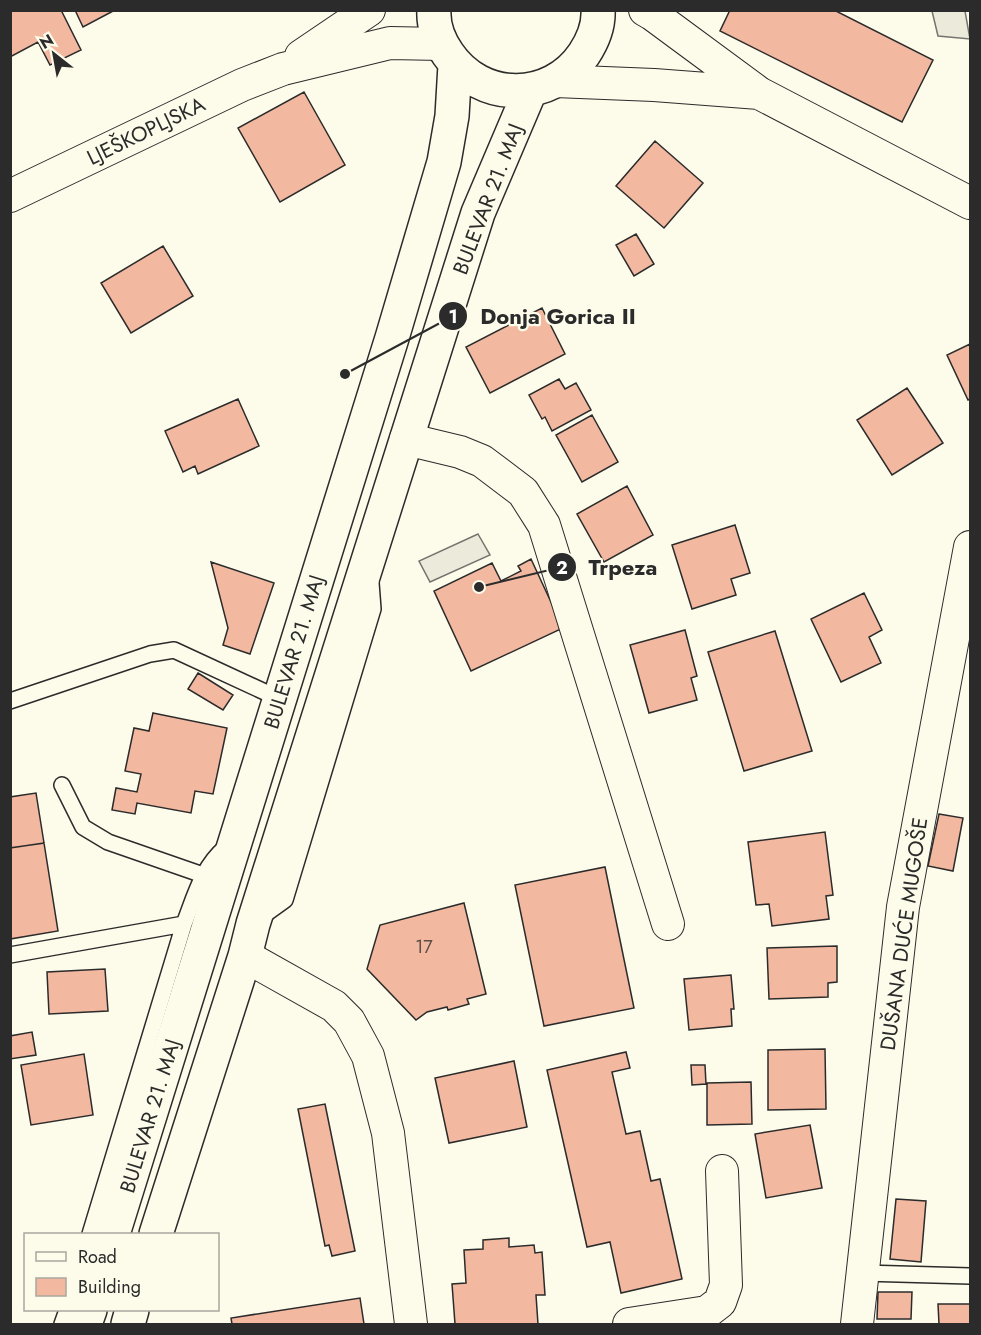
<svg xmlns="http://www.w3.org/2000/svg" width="981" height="1335" viewBox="0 0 981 1335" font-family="Jost,sans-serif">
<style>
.parking{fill:#eceadb;stroke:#74746e;stroke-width:1.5}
.building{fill:#f2b8a0;stroke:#2b2b2b;stroke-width:1.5}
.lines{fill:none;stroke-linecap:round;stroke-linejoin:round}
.service-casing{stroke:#2b2b2b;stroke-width:18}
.minor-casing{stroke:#2b2b2b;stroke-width:34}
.primary-casing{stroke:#2b2b2b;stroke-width:36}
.service{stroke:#fdfbea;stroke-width:15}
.minor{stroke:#fdfbea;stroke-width:32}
.primary{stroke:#fdfbea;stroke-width:33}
.labels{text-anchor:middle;stroke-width:4.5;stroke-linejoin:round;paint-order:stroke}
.number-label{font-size:18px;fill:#5d4e48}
.street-label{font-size:21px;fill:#2b2b2b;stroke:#fdfbea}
.leader{fill:none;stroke:#2b2b2b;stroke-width:2}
.callout-dot{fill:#2b2b2b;stroke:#fdfbea;stroke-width:2}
.mark-label{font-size:18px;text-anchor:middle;font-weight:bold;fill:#fff}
.callout-label{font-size:22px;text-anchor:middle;font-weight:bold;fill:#2b2b2b;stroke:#fdfbea;stroke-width:4.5;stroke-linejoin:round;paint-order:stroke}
</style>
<rect width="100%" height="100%" fill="#fdfbea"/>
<path class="parking" d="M932 11H965L970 39 938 36Z
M478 534 490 555 430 582 419 561Z"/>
<path class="building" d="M10 10H61L81 50 50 65 38 42 10 57Z
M75 10H115L83 27Z
M730 10H834L933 60 902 122 720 31Z
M304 92 345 165 280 202 238 128Z
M655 141 703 183 664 228 616 186Z
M636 234 654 264 634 276 616 245Z
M163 246 193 296 131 333 101 283Z
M542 308 565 354 490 393 466 347Z
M970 344V399L968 400 947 355Z
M559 379 565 389 576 383 591 410 552 431 545 417 542 419 529 395Z
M907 388 943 443 892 475 857 420Z
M238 399 259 446 198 474 195 466 183 472 165 431Z
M592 415 618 462 582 482 556 435Z
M627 486 653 535 604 562 577 514Z
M735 525 750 573 731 579 736 595 692 609 672 545Z
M531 559 563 628 471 671 434 591 492 563 501 581 521 571 518 566Z
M211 562 274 583 250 654 223 645 228 628Z
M864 593 882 630 869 637 881 663 841 682 811 619Z
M685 630 697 676 691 678 697 700 649 713 630 645Z
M775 631 812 751 744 771 708 652Z
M198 673 233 695 223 710 188 689Z
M153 713 227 728 213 794 195 791 191 813 137 803 135 814 112 810 116 788 137 792 141 774 125 771 134 728 149 731Z
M36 793 44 843 10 848V797Z
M939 814 963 818 953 871 928 866Z
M825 832 833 895 826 896 829 919 772 926 769 904 756 905 748 842Z
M44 843 58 931 10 939V848Z
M605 867 634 1008 544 1026 515 885Z
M464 903 486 994 467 999 469 1004 448 1010 447 1007 427 1012 416 1020 367 969 380 925Z
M837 946V982L828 983V997L769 999 767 948Z
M105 969 108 1011 49 1014 47 972Z
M731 975 734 1009H731L732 1026 689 1030 684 979Z
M32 1032 36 1055 10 1059V1036Z
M825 1049 826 1109 768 1110V1050Z
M626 1052 630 1068 612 1072 626 1134 640 1131 651 1181 660 1179 682 1279 621 1293 610 1242 587 1247 547 1070Z
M84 1054 93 1115 31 1125 21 1065Z
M514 1061 527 1127 449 1143 435 1078Z
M691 1065H705L706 1084 692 1085Z
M751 1082 752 1124 707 1125V1083Z
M325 1104 355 1251 332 1256 329 1245 325 1246 298 1109Z
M810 1125 822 1188 766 1198 755 1134Z
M896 1199 926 1201 921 1262 890 1259Z
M509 1238V1247L534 1245 535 1253 542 1252 545 1295H536L538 1324H455L452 1284 466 1283 464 1250 483 1249V1240Z
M878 1292H912L911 1319H877Z
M360 1298 364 1324H232L231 1318Z
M938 1304H970V1324H939Z"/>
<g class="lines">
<defs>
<path id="service" d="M10 701 150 654 174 650 280 699
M62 785 83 827 108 842 203 875
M260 918 285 900 373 609 371 583
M10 955 184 924
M90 1234 184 924C195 896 202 867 226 847
M863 1273 970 1276
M62 1324 67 1310"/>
<path id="minor" d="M645 10 652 14 759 93 970 203
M301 56 369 10
M555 81 654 85 759 93
M10 196 242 85 283 69 390 43 441 44
M406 439 460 452 482 461 523 492 544 525 668 924
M245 956 334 1006 349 1021 368 1056 388 1133 411 1324
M629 1324 707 1312 720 1302 726 1285 722 1171
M857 1324 903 907 970 547"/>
<path id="primary" d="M434 10C433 26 439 41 448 54 481 103 551 103 584 54 592 42 599 26 598 10
M113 1234 392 338 444 162 452 116 455 65
M156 1234 245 956 253 924 478 213 530 91
M85 1324 90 1310
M128 1324 132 1310"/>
</defs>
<use href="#service" class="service-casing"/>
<use href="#minor" class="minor-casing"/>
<use href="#primary" class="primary-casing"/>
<use href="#service" class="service"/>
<use href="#minor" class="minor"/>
<use href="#primary" class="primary"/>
</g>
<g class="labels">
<g class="number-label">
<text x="424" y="953">17</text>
</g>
<g class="street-label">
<text transform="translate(146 131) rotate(-26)" y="7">LJEŠKOPLJSKA</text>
<text transform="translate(488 199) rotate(-69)" y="7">BULEVAR 21. MAJ</text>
<text transform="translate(294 652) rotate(-73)" y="7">BULEVAR 21. MAJ</text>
<text transform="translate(904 934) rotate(-82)" y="7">DUŠANA DUĆE MUGOŠE</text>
<text transform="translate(150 1116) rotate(-73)" y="7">BULEVAR 21. MAJ</text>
</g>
</g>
<path class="leader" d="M345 374L453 316M479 587L562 567"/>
<g class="callout-dot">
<circle cx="345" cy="374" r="6"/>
<circle cx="479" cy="587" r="6"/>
<circle cx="453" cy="316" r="15"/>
<circle cx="562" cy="567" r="15"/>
</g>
<g class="mark-label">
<text x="453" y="323">1</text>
<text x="562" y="574">2</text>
</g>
<g class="callout-label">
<text x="558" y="324">Donja Gorica II</text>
<text x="623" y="575">Trpeza</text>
</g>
<rect width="981" height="1335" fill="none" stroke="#2b2b2b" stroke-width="24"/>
<rect x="24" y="1233" width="195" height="78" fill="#fdfbea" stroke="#a9a89e" stroke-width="1.5"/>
<rect x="36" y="1252" width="30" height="9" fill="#fdfbea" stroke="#a9a89e" stroke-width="1.5"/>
<text x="78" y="1263" font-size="18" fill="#2b2b2b">Road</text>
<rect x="36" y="1278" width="30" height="18" fill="#f2b8a0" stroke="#a9a89e" stroke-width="1.5"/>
<text x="78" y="1293" font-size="18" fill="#2b2b2b">Building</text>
<g transform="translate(54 54) rotate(329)" stroke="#fdfbea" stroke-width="4.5" paint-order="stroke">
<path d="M0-4.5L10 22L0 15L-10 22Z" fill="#2b2b2b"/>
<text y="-9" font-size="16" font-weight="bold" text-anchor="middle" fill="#2b2b2b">N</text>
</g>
</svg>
